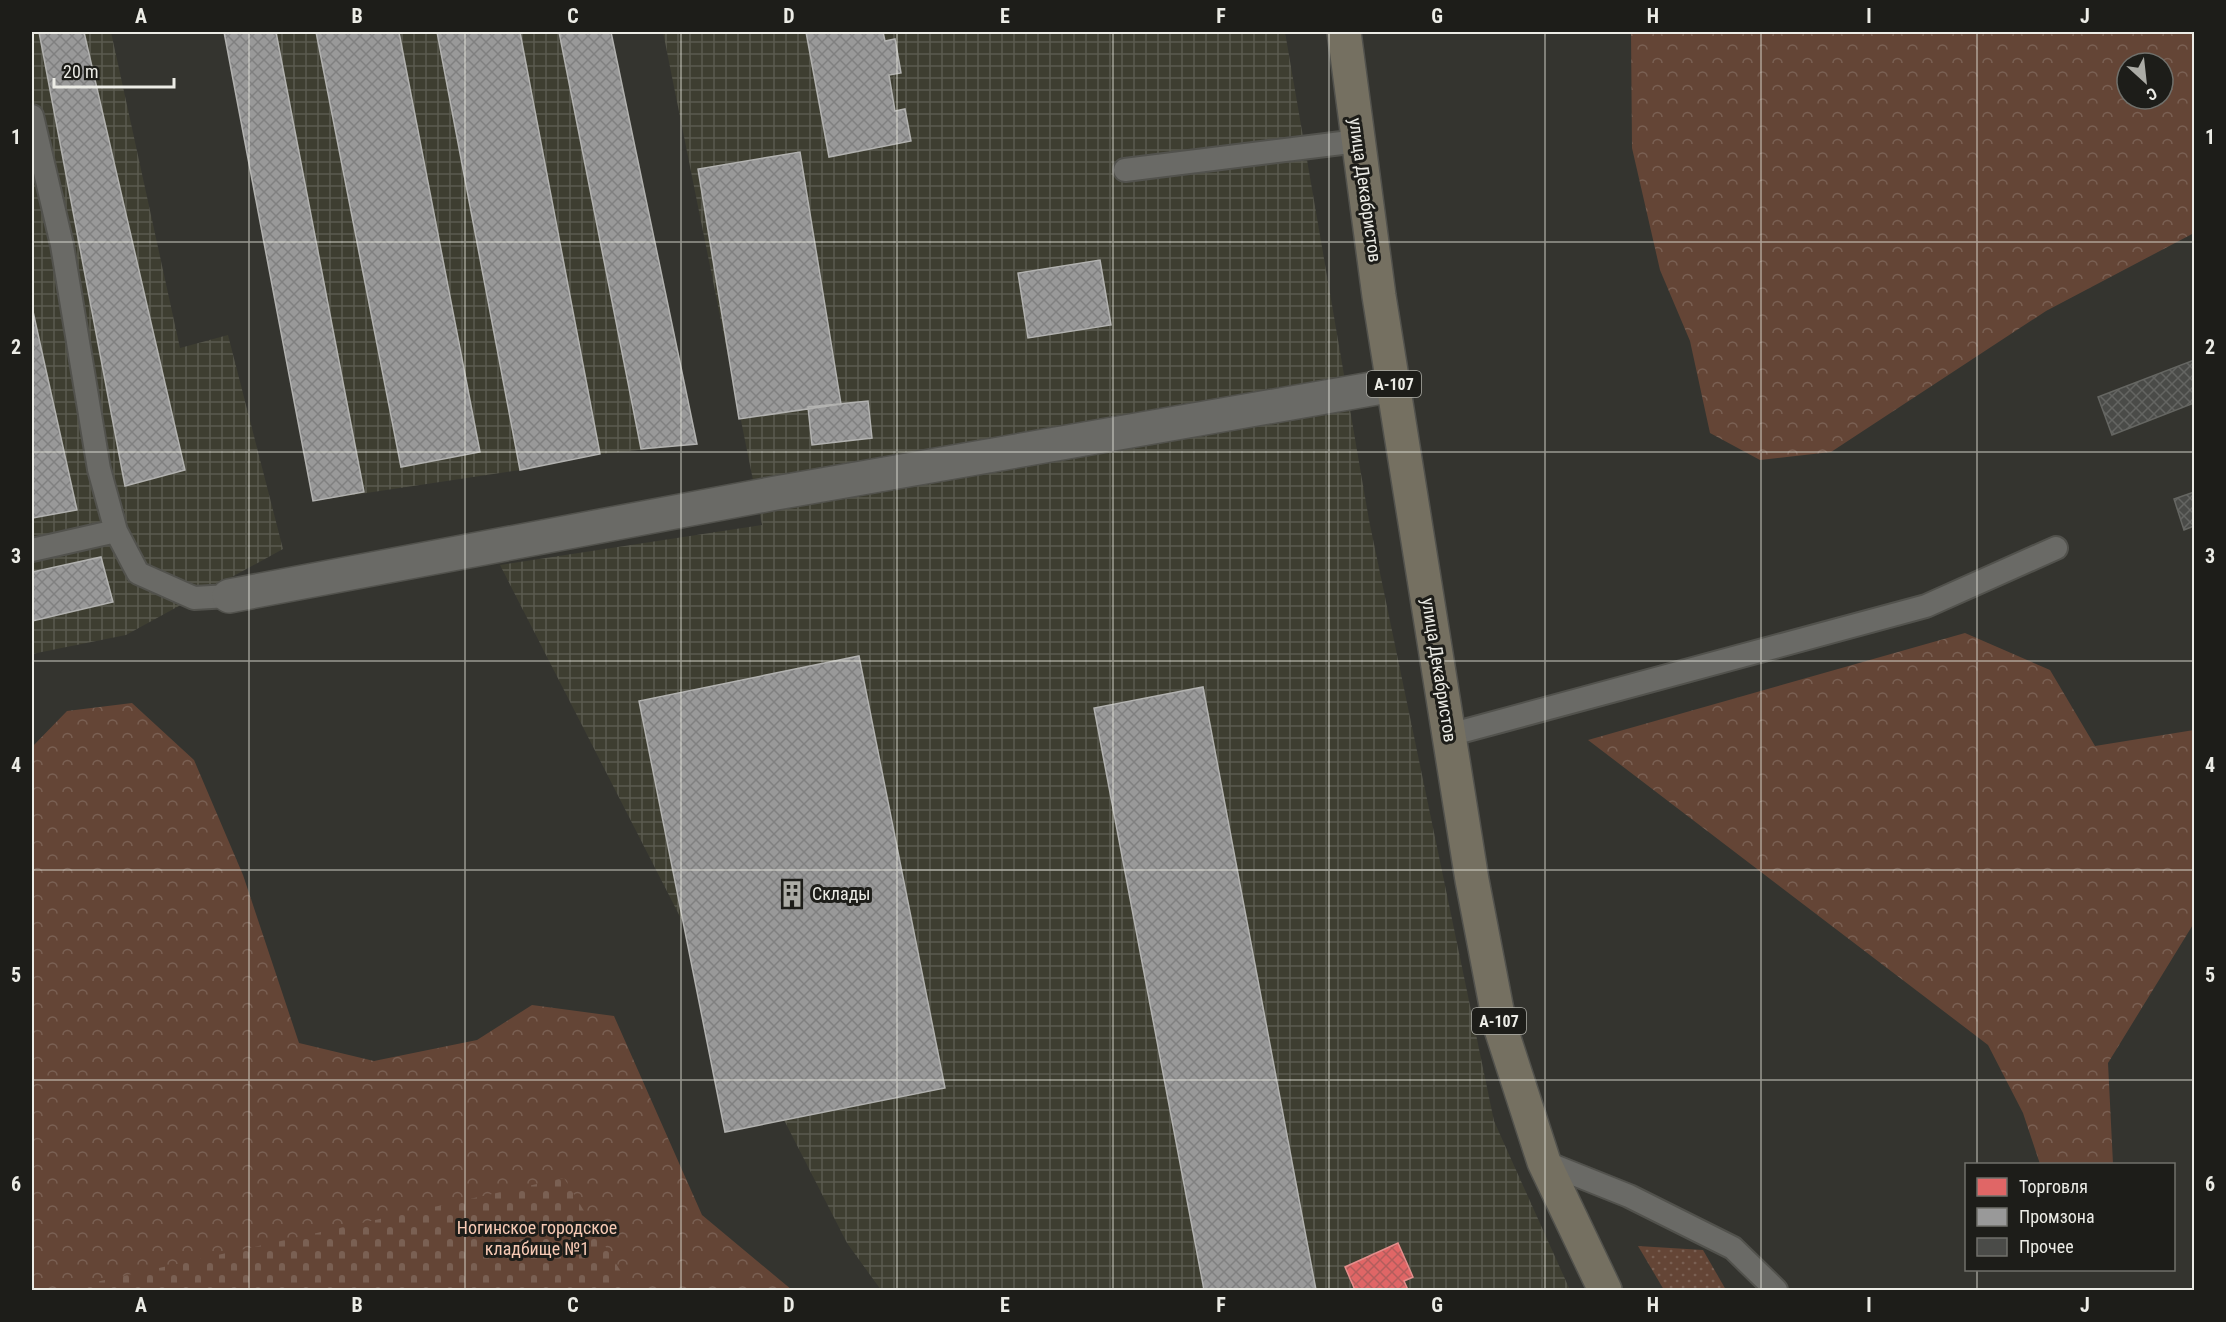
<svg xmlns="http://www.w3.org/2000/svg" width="2226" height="1322" viewBox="0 0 2226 1322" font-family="'Roboto Condensed',sans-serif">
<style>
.industrial{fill:url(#industrial-grid)}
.grass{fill:url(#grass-dots)}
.forest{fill:url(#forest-crowns);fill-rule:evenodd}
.cemetery{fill:url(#cemetery-stones)}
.shops{fill:url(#shops-cross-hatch);stroke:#e48e8c;stroke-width:1.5}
.industry{fill:url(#industry-cross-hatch);stroke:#b2b2b0;stroke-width:1.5}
.building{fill:url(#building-cross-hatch);stroke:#656662;stroke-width:1.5}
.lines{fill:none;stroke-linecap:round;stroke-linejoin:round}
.lane-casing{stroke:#52524d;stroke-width:26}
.street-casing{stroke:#52524d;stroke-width:36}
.highway-casing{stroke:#52524d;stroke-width:36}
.lane{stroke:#6a6a66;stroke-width:22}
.street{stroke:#6a6a66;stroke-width:33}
.highway{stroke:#757061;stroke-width:33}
.grid{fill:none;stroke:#ecece6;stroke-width:1.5;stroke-opacity:0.55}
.labels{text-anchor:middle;stroke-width:6;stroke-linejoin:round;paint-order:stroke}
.shield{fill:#1d1d19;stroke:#aeaea8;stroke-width:1.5}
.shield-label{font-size:16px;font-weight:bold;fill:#ecece6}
.street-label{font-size:18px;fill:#ecece6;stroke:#1d1d19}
.poi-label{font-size:18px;fill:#ecece6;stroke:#1d1d19;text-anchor:start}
.park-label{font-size:18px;fill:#f7cab5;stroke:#1d1d19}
.neatline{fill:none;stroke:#ecece6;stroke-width:2}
.grid-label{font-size:20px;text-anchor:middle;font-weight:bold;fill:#ecece6}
</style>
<defs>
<pattern id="industrial-grid" width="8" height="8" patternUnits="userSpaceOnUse" patternTransform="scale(1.5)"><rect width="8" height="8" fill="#3e3e31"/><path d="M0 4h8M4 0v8" fill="none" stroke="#5a5a4f"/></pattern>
<pattern id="grass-dots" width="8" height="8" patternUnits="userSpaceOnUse" patternTransform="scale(1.5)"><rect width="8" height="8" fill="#644536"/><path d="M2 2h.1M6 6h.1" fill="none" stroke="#7a6053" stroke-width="1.8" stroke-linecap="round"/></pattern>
<pattern id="forest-crowns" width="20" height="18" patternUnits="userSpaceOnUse" patternTransform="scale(1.5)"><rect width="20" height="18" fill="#644536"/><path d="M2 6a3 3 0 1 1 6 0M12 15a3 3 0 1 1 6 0" fill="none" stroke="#7a6053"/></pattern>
<pattern id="cemetery-stones" width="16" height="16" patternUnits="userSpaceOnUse" patternTransform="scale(1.5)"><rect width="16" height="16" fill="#644536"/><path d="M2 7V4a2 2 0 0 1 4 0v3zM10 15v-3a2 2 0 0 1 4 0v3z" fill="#7a6053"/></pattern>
<pattern id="shops-cross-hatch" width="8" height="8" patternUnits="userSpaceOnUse" patternTransform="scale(1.5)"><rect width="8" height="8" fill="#e06666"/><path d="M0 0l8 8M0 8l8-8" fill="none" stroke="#b25d5c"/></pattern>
<pattern id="industry-cross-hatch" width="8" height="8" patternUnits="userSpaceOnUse" patternTransform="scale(1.5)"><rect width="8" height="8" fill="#999"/><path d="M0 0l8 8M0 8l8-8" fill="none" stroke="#808080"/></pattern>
<pattern id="building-cross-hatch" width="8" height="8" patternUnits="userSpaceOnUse" patternTransform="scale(1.5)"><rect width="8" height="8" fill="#4a4b48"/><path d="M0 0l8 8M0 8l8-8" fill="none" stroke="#646562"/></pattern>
</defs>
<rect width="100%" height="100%" fill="#34342f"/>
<path class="industrial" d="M32 32H111L180 348 228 335 283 549 126 635 32 654Z
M224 32H611L697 444 600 454 520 470 313 501Z
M663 32H1285L1369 520 1494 1121 1570 1290H881L847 1243 500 565 762 525Z"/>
<path class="grass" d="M1638 1246 1703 1250 1726 1290H1664Z"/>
<path class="forest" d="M1631 32H2194V233L2046 311 1831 452 1760 460 1710 433 1690 341 1660 270 1632 148ZM2127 63H2163V99H2127Z
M1965 633 2050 670 2095 746 2194 730V923L2108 1063 2113 1164H2040L2023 1113 1988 1045 1588 740Z
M132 703 194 760 243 875 299 1043 374 1061 477 1040 532 1005 614 1016 702 1215 792 1290H32V747L67 711Z"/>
<path class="cemetery" d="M564 1178 632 1290H60Z"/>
<path class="shops" d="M1398 1243 1413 1277 1404 1281 1408 1290H1355L1345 1267Z"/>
<path class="industry" d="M39 32H84L185 470 125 486Z
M224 32H276L364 492 313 501Z
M316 32H399L480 452 401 467Z
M437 32H520L600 454 520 470Z
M559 32H611L697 444 641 449Z
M806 32H883L885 41 895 39 901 73 889 75 895 111 905 109 911 141 829 157Z
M800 152 841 404 739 419 698 169Z
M1100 260 1111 325 1028 338 1018 273Z
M32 307 77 510 32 518Z
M868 401 872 438 812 445 808 407Z
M101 557 113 602 32 621V572Z
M859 656 945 1088 725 1132 639 701Z
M1203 687 1316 1290H1204L1094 708Z"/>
<path class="building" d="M2194 360V403L2112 435 2098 397Z
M2194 492V526L2184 530 2174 499Z"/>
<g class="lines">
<defs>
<path id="lane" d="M32 116 62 245 99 469 116 531 138 573 194 598 229 596
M1125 170 1358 141
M32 550 116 531
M1449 735 1926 606 2056 548
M1544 1162 1629 1196 1733 1248 1776 1290"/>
<path id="street" d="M229 596 776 493 1394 385"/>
<path id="highway" d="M1344 32 1379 296 1472 880 1500 1026 1544 1162 1605 1290"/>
</defs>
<use href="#lane" class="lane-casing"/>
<use href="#street" class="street-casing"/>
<use href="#highway" class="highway-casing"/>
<use href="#lane" class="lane"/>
<use href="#street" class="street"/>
<use href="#highway" class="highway"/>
</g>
<path class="grid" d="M249 32V1290M465 32V1290M681 32V1290M897 32V1290M1113 32V1290M1329 32V1290M1545 32V1290M1761 32V1290M1977 32V1164M32 242H2194M32 452H2194M32 661H2194M32 870H2194M32 1080H2194M1977 1270V1290"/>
<defs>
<symbol id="building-bare" viewBox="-9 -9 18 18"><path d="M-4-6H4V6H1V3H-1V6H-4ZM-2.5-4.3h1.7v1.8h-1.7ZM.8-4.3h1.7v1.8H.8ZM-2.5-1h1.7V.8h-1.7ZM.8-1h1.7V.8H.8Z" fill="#acaca6" stroke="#1d1d19" stroke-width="2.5" paint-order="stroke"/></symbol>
</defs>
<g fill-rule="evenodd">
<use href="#building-bare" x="773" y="875" width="38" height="38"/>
</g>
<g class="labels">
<g class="shield">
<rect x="1367" y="371" width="54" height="26" rx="4.5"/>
<rect x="1472" y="1008" width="54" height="26" rx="4.5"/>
</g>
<g class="shield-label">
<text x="1394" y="390">А-107</text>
<text x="1499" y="1027">А-107</text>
</g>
<g class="street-label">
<text transform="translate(1365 190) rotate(82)" y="6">улица Декабристов</text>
<text transform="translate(1439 670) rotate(81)" y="6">улица Декабристов</text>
</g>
<g class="poi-label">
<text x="812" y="900">Склады</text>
</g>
<g class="park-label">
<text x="537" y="1234">Ногинское городское<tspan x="537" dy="21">кладбище №1</tspan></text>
</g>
</g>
<rect width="2226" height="1322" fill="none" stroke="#1d1d19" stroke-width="66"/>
<rect x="1965" y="1163" width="210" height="108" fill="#1d1d19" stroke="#70706b" stroke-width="1.5"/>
<rect x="1977" y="1178" width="30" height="18" fill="#e06666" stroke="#70706b" stroke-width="1.5"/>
<text x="2019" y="1193" font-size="18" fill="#ecece6">Торговля</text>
<rect x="1977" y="1208" width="30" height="18" fill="#999999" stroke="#70706b" stroke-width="1.5"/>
<text x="2019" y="1223" font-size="18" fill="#ecece6">Промзона</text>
<rect x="1977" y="1238" width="30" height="18" fill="#4a4b48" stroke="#70706b" stroke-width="1.5"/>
<text x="2019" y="1253" font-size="18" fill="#ecece6">Прочее</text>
<g transform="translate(2145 81) rotate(153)"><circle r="28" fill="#1d1d19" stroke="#70706b" stroke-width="1.5"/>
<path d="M0-4.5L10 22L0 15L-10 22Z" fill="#acaca6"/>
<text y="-9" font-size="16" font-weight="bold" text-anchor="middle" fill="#ecece6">С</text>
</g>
<path d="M54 78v9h120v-9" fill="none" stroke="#ecece6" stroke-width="3"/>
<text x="63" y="78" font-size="18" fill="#ecece6" stroke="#1d1d19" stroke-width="4.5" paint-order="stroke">20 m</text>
<rect x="33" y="33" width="2160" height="1256" class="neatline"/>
<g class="grid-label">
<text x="141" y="23">A</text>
<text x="357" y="23">B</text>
<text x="573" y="23">C</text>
<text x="789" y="23">D</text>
<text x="1005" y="23">E</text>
<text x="1221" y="23">F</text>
<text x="1437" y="23">G</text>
<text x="1653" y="23">H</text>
<text x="1869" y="23">I</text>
<text x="2085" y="23">J</text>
<text x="16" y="144">1</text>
<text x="2210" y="144">1</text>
<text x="16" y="354">2</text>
<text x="2210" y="354">2</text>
<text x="16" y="563">3</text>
<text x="2210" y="563">3</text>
<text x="16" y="772">4</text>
<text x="2210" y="772">4</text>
<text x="16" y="982">5</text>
<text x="2210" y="982">5</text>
<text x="16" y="1191">6</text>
<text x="2210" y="1191">6</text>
<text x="141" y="1312">A</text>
<text x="357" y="1312">B</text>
<text x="573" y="1312">C</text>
<text x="789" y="1312">D</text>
<text x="1005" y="1312">E</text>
<text x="1221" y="1312">F</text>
<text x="1437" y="1312">G</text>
<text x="1653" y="1312">H</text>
<text x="1869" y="1312">I</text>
<text x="2085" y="1312">J</text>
</g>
</svg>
